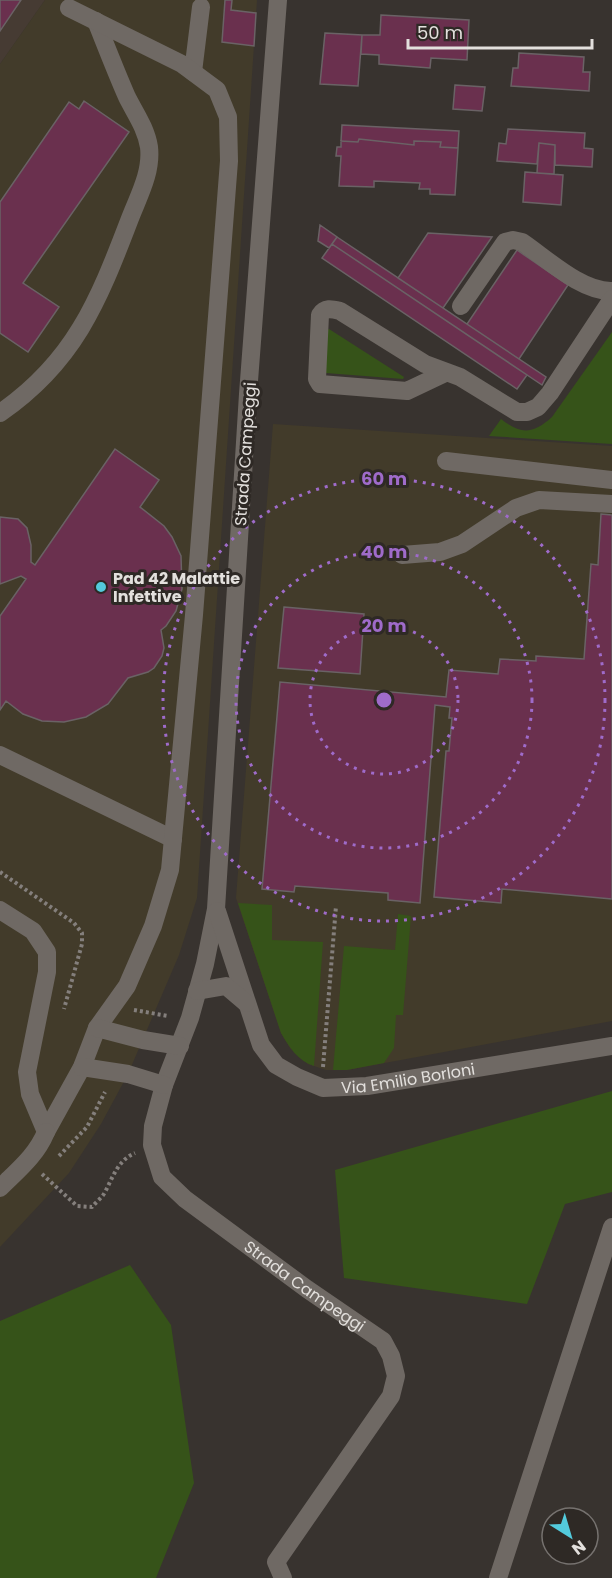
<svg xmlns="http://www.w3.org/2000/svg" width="612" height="1578" viewBox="0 0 612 1578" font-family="Poppins,sans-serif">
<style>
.built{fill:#463b33}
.medical{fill:#423b2a}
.green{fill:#365319}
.building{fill:#6a304e;stroke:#6a6265;stroke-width:1.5}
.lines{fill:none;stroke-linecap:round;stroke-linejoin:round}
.path{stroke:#847f7c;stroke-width:4;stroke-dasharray:3 3;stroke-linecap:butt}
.minor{stroke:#6f6964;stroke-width:18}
.ring{fill:none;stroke:#9f6bca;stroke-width:3;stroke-dasharray:3 6}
.poi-dot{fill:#53cadc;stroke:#2e2925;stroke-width:2}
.labels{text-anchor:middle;stroke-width:6;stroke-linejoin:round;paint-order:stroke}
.street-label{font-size:16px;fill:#e3e0dd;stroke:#2e2925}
.poi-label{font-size:16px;font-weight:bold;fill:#e3e0dd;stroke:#2e2925;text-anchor:start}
.centre{fill:#9f6bca;stroke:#2e2925;stroke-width:3}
.ring-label{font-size:18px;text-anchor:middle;font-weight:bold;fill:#9f6bca;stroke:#2e2925;stroke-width:6;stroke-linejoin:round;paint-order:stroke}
</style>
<rect width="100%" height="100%" fill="#38332f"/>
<path class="built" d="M0 0H45L0 64Z"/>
<path class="medical" d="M45 0H257L197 898 179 955 128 1074 101 1124 69 1173 0 1247V64Z
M273 424 612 446V1021L347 1070H326L308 1064 290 1048 281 1033 236 898Z"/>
<path class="green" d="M329 329 404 377 403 379 326 373V331Z
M612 332V444L489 436 501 419C521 435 533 434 552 417Z
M238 903 272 905V940L323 942 314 1066C298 1061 289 1047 281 1033Z
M398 914 411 916 403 1015H396L394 1048 384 1063 347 1070H333L344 946 395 950Z
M612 1091V1192L565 1204 527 1304 344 1278 335 1170Z
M130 1265 171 1325 194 1483 156 1578H0V1321Z"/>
<path class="building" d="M0 0H21L0 31Z
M225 0H232L231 10 256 13 254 46 222 42Z
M381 15 469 20 467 60 431 58 430 68 379 64V55L361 54 362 35H380Z
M325 33 362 35 358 86 320 84Z
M519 53 584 57 583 72H590L589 91 511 86 513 68H518Z
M455 85 485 87 482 111 453 109Z
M84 101 129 132 23 283 59 307 28 352 0 333V202L69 102 79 109Z
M342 125 459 131 458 148 440 147 441 142 414 141V145L359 139 358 142 341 141Z
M508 129 585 133 584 148 593 149 592 167 555 165V145L539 143 537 164 497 161 499 143 506 144Z
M359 139 414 145V141L441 142 440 147 458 148 455 195 430 194V189H419L420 183 374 181V187L339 186 341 156H336L337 147H341V141L358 142Z
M539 143 555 145 554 174 537 173Z
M525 172 563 175 561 205 523 202Z
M320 225 337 237 329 248 318 241Z
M428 233 492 237 443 308 398 278Z
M337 237 546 377 542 385 332 244Z
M332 244 527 375 517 389 322 258Z
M517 250 568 285 519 359 467 324Z
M115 449 159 480 140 507 164 526 172 537 181 556 182 589 176 611 166 626 161 630 164 648 162 656 154 668 148 672 128 678 108 704 86 717 64 722 42 721 23 714 6 701 0 710V616L26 579 21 576 0 584V517L18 519 27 528 31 545V562L35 565Z
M601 514 612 515V899L502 889 501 903 434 897 446 751H449L452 718H449L450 707 435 705 420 903 388 900V893L295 886 294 892 262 889 280 682 446 697 449 670 498 674 500 659 536 661V656L584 659 591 564 598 565Z
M284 607 364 614 360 674 278 668Z"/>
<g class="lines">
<path class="path" d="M0 872 74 923 82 933V944L64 1009
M134 1010 168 1016
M323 1067 336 906
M59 1156 87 1127 105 1092
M42 1174 77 1206 92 1207C96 1202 102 1198 105 1192 113 1177 118 1160 135 1153"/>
<g class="minor">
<path id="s1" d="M278 0 248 394 216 909 205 964 190 1018 164 1085 153 1126 152 1145 162 1177 185 1199 307 1289 383 1341 391 1356 396 1376 391 1396 276 1562 283 1578"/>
<path d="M193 72 201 7"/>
<path d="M461 306 505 242 513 240 522 242C547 259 582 292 612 291"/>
<path d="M447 372 407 391 320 384 317 379 320 315C325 307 332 309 340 311L425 364 460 377 517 412H527L538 407 550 393 612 299"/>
<path d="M0 413C74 362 98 302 129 221 138 197 152 173 149 147 146 128 135 113 127 97 116 72 106 46 96 21"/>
<path d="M446 461 612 480"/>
<path d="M402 555 440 552 462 544 516 508 539 500 612 504"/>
<path d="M0 755 173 839"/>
<path d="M0 910 33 931 47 952V972L27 1072 30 1094 46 1132 82 1067 97 1028 127 986 153 926 170 870 194 615 229 161 228 117 217 90 182 64 69 8"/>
<path id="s2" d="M217 911 261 1045 276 1065 297 1077 323 1088 367 1086 612 1046"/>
<path d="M197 991 226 986 246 1003"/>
<path d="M97 1028 143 1040 180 1046"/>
<path d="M82 1067 128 1074 164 1085"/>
<path d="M0 1188C18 1170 36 1156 46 1132"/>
<path d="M498 1578 612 1227"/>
</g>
</g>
<g class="ring">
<circle cx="384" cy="700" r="74"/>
<circle cx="384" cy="700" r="148"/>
<circle cx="384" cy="700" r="221"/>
</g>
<circle class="poi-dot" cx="101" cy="587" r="6"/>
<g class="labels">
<g class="street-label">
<text transform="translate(245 454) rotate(-86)" y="6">Strada Campeggi</text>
<text dy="6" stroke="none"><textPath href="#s2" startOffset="304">Via Emilio Borloni</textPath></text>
<text dy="6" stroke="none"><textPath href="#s1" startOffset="1370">Strada Campeggi</textPath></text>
</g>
<g class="poi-label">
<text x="113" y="584">Pad 42 Malattie<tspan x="113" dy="18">Infettive</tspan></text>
</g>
</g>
<circle cx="384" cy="700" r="9" class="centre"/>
<g class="ring-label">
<text x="384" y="485">60 m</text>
<text x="384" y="558">40 m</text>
<text x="384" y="632">20 m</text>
</g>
<g transform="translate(570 1536) rotate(143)"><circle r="28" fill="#2e2925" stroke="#76726f" stroke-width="1.5"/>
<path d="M0-4.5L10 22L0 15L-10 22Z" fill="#53cadc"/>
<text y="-9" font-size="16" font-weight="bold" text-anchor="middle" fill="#e3e0dd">N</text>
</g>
<path d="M408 39v9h184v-9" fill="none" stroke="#e3e0dd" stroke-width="3"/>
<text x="417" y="39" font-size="18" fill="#e3e0dd" stroke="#2e2925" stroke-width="4.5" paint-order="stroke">50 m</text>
</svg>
